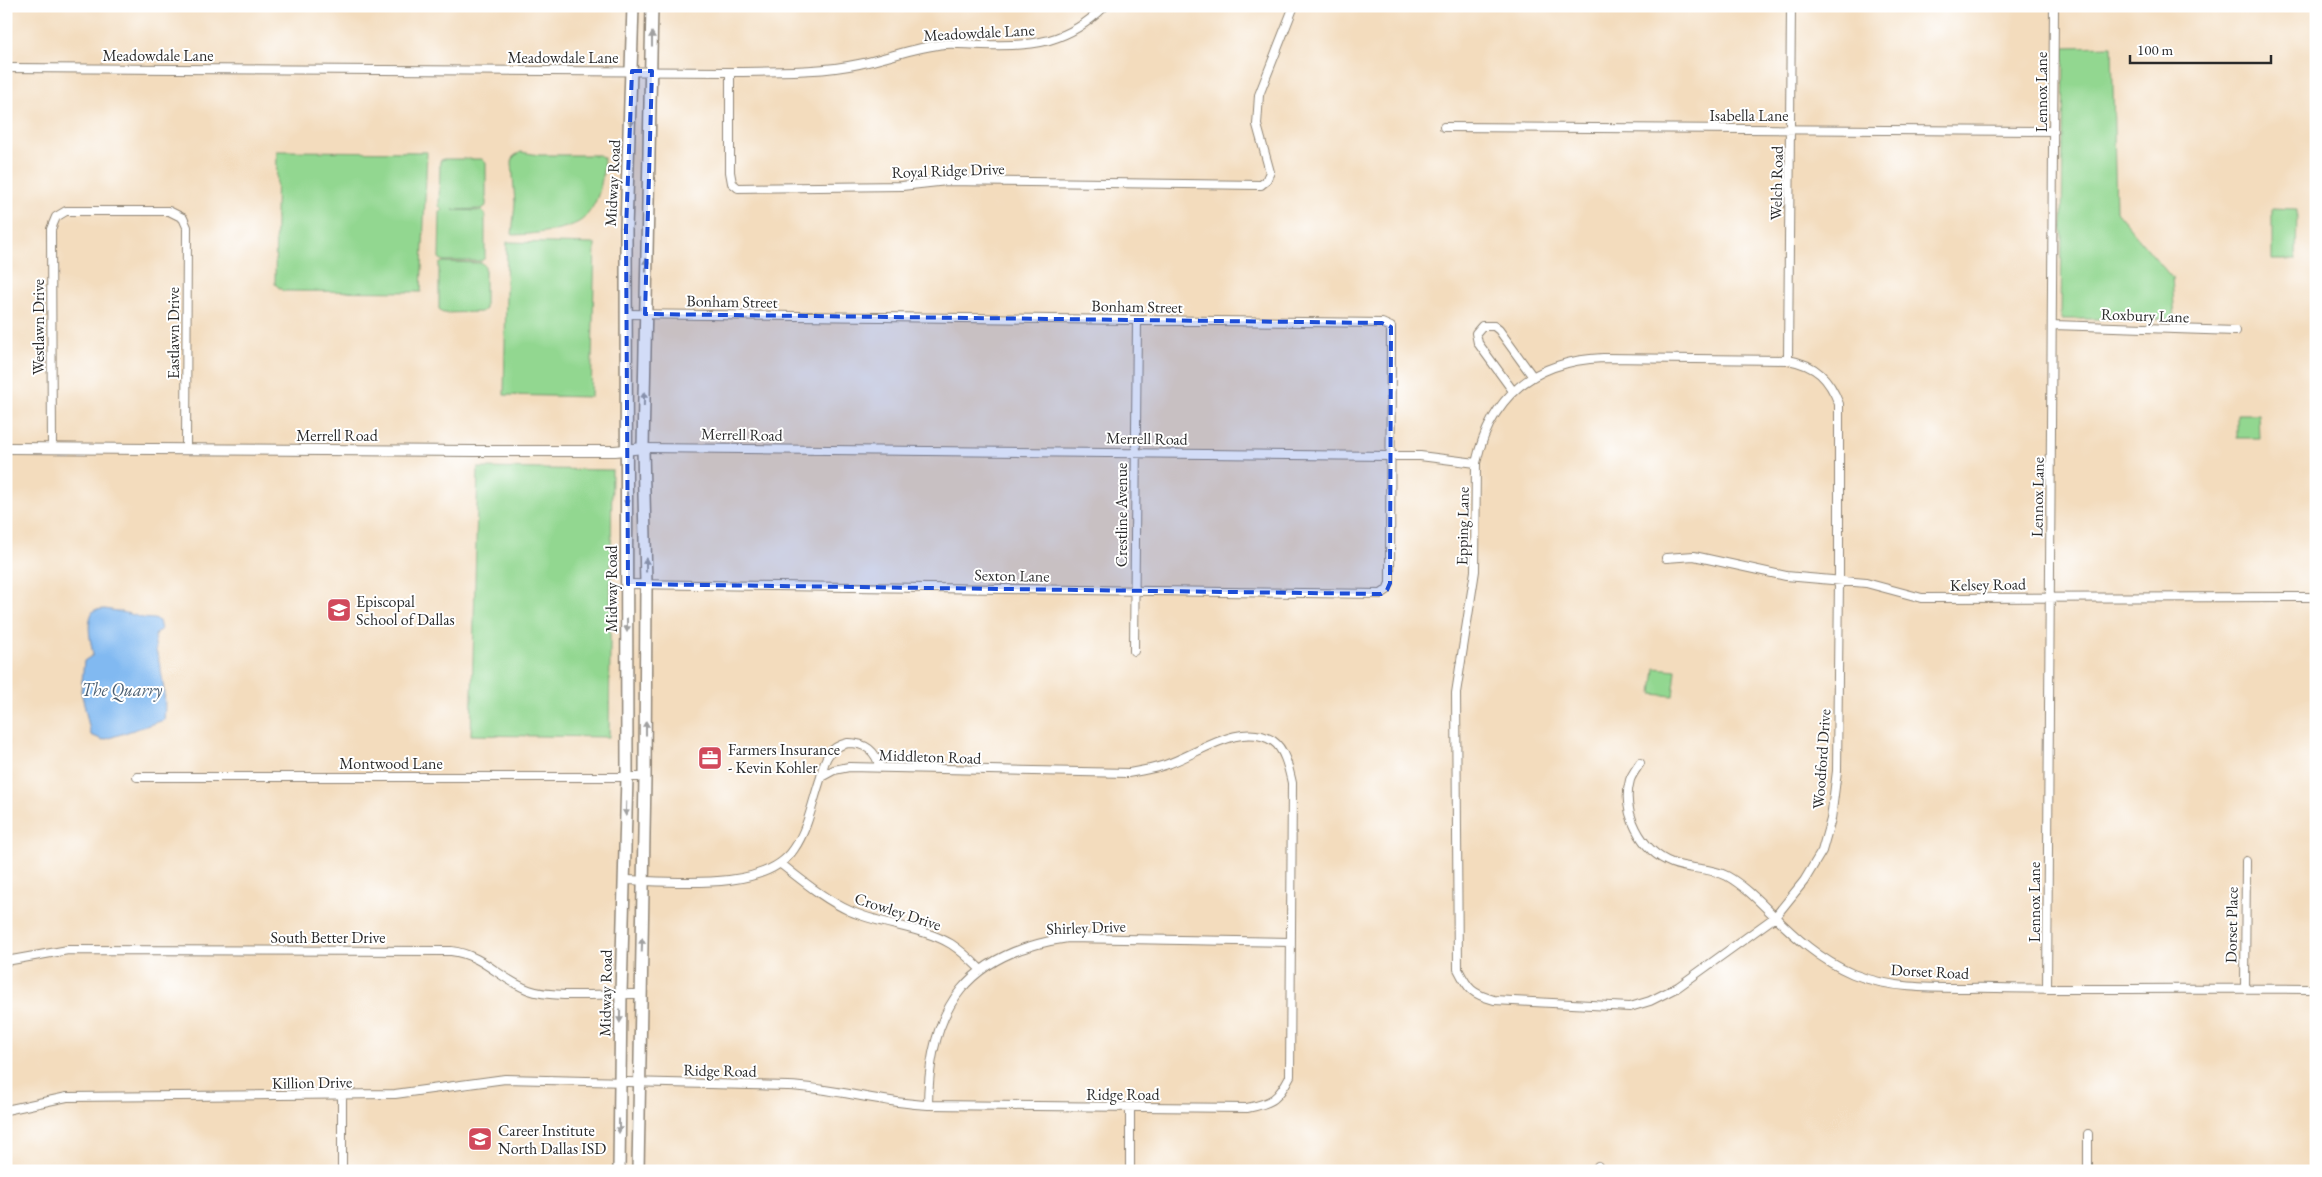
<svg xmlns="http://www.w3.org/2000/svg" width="2322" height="1177" viewBox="0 0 2322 1177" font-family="'EB Garamond',serif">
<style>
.green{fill:#92d790;stroke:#5e815e}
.water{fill:#81b9f1;stroke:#56728e}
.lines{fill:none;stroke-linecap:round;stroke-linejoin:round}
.minor-casing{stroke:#8f8474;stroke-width:10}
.tertiary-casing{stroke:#8f8474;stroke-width:12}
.secondary-casing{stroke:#8f8474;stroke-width:14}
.minor{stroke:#fff;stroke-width:8}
.tertiary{stroke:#fff;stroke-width:10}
.secondary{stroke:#fff;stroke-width:11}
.oneway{fill:#a0a0a0}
.marked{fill:#1d4ed8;fill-opacity:0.2;stroke:#1d4ed8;stroke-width:4;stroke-dasharray:10 6;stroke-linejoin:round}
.labels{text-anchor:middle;stroke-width:4;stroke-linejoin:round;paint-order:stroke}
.street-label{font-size:16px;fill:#2b2b2b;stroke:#fff}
.poi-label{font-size:16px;fill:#2b2b2b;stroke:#fff;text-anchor:start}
.water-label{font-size:18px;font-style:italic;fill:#495d70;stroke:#fff}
</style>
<rect width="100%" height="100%" fill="#fff"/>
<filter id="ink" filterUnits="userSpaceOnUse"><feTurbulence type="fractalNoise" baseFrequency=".02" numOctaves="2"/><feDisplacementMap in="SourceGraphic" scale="10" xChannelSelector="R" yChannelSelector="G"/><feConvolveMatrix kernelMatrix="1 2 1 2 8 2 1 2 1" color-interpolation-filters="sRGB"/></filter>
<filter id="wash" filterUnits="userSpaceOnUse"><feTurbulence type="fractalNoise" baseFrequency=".0096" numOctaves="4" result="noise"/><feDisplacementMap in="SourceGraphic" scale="20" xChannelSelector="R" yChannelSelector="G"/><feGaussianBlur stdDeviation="1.12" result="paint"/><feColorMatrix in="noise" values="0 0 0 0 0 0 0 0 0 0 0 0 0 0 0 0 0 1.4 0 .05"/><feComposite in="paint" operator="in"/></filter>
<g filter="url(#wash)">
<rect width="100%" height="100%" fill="#f3dcbd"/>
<path class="green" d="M2112 46 2116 211 2172 278 2175 319H2061L2064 47Z
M277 151 427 152 421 292 283 291 275 284Z
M521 152 539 155H599L604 158C603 179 600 203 583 219 571 230 529 235 512 235L515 203 512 162 514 156Z
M443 159H482L486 163V206L482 209 453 210 482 211 485 214V258L481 261H443L439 258 440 212 443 210 439 206 440 161Z
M2272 208 2297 209 2296 260H2272Z
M507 242 595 244 591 397 504 395Z
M443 262 482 263 485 266V309L481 312 443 313 439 309V264Z
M2237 414H2258L2259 438H2237Z
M478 468 612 470 609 737 471 735Z
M1655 668 1676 670 1673 696 1652 694Z"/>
<path class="water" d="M105 609C118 611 128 613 140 617 146 620 152 617 159 621L161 630 156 632C152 646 159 657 161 671 164 687 166 703 164 720L103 740 91 735 81 691 84 661 93 655C91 641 85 622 94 610Z"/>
</g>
<g filter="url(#ink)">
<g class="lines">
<defs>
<path id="minor" d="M6 68 730 72C773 71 817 73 859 64 888 58 915 47 945 44 957 43 970 45 983 45 1033 47 1068 43 1105 6
M730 72V172L732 183 738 188 902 186 947 181 1261 185 1266 181 1270 172 1257 125 1259 95 1294 6
M1444 127 2054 131
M626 314 1382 323 1391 327 1390 583 1387 590 1381 594 628 584
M2053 325 2236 331
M1603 358 1788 360C1816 365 1829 378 1839 404V580L1837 771 1831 819 1822 851 1804 881 1775 917 1678 987 1650 1001 1630 1007 1494 1000C1472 994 1468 989 1458 969L1456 693 1475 571 1476 463C1491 396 1534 361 1603 358Z
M1788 360 1791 6
M1513 391 1478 343 1476 333 1482 326H1494L1499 330 1533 377
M52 448 51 229 56 217 66 211H169L183 218 187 227 186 449
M643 448 1390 456H1420L1476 463
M1666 558 1694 556 1786 576 1866 583 1922 598 2316 597
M1134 651 1137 320
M1640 763C1637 768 1632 774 1630 780 1621 812 1641 851 1672 863 1689 870 1711 867 1727 876 1743 885 1757 899 1770 912 1795 937 1820 960 1853 974 1898 992 1950 987 1997 988 2103 990 2210 988 2316 989
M137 777H645
M821 777C824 759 829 747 848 743 866 743 876 751 880 768
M781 864C803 881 824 899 850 911 881 925 923 927 951 944 962 951 971 960 980 969
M6 961 68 950 451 951C484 955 499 979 529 990 552 999 613 993 640 994
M2245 988 2246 861
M2047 989 2054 6
M342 1096V1171
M928 1105C929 1006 968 952 1068 938L1291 942
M1130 1108V1171
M6 1110 67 1097 395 1094 505 1079 788 1086C835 1088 880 1103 928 1105L1247 1108C1273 1103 1278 1099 1290 1076L1292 783C1289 770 1285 749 1273 741 1240 720 1197 755 1165 765 1153 769 1140 771 1128 773L849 767 834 770 821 777C813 800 808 829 794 849 765 893 670 881 624 880
M1598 1166 1601 1171
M2088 1171V1134"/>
<path id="tertiary" d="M6 448 474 451H615L643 448"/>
<path id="secondary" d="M619 1171 621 993 627 777 626 229 633 6
M638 1171 645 777 646 584 643 448 652 6"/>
</defs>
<use href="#minor" class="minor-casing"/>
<use href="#tertiary" class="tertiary-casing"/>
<use href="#secondary" class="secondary-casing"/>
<use href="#minor" class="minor"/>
<use href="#tertiary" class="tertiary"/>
<use href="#secondary" class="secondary"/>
</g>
<defs><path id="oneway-solid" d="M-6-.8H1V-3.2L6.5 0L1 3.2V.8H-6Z" transform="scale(1.25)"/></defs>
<g class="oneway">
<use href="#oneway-solid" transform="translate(652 39) rotate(-90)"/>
<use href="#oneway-solid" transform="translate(631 120) rotate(91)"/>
<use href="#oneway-solid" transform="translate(646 265) rotate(-89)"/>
<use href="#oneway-solid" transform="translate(644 399) rotate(-89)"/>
<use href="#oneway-solid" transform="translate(627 499) rotate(90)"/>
<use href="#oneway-solid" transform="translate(646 565) rotate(-91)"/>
<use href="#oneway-solid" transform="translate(627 625) rotate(90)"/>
<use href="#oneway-solid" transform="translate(646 728) rotate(-90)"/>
<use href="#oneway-solid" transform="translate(626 809) rotate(92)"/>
<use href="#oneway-solid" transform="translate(642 945) rotate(-88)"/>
<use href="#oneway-solid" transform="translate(620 1016) rotate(91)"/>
<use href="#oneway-solid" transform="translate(619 1126) rotate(90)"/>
</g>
</g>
<path class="marked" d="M632 71H652L645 314 1382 323 1391 327 1390 583 1387 590 1381 594 628 584 626 229Z"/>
<defs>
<symbol id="school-square" viewBox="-11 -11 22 22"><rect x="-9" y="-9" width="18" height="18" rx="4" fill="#d1495b" stroke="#fff"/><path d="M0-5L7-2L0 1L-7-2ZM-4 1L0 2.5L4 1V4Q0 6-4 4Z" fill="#fff"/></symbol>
<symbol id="office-square" viewBox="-11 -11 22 22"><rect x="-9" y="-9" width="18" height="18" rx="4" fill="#d1495b" stroke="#fff"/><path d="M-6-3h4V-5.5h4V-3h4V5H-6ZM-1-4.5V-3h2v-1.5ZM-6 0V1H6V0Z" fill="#fff"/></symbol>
</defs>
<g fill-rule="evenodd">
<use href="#school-square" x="325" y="596" width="28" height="28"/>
<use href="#office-square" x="696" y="744" width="28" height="28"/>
<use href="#school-square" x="466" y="1125" width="28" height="28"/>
</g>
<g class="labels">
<g class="street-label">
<text transform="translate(979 32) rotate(-3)" y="6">Meadowdale Lane</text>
<text x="158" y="61">Meadowdale Lane</text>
<text x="563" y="63">Meadowdale Lane</text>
<text transform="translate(2041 92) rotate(-90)" y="6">Lennox Lane</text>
<text x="1749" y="121">Isabella Lane</text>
<text transform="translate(948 170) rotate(-2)" y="6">Royal Ridge Drive</text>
<text transform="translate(612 183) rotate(-87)" y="6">Midway Road</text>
<text transform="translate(1776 183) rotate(-89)" y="6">Welch Road</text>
<text transform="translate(732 301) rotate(1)" y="6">Bonham Street</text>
<text transform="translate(1137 306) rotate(1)" y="6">Bonham Street</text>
<text transform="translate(2145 315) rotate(2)" y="6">Roxbury Lane</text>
<text transform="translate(38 327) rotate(-90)" y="6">Westlawn Drive</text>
<text transform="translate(173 333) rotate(-90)" y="6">Eastlawn Drive</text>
<text transform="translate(742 434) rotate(1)" y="6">Merrell Road</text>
<text x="337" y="441">Merrell Road</text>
<text transform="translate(1147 438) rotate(1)" y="6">Merrell Road</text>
<text transform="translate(2037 497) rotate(-89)" y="6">Lennox Lane</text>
<text transform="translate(1121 515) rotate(-90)" y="6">Crestline Avenue</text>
<text transform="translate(1462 526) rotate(-89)" y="6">Epping Lane</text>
<text transform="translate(1012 575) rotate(1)" y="6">Sexton Lane</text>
<text transform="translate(1988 584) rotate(-1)" y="6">Kelsey Road</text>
<text transform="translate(611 589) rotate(-90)" y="6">Midway Road</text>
<text transform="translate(930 756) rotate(2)" y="6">Middleton Road</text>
<text transform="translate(1821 759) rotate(-86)" y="6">Woodford Drive</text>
<text x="391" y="769">Montwood Lane</text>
<text transform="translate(2034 902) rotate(-90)" y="6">Lennox Lane</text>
<text transform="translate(898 911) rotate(18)" y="6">Crowley Drive</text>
<text transform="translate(2231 925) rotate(-89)" y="6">Dorset Place</text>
<text transform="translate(1086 927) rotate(-2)" y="6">Shirley Drive</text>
<text x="328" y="943">South Better Drive</text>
<text transform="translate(1930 971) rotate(3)" y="6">Dorset Road</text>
<text transform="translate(605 993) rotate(-89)" y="6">Midway Road</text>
<text transform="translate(720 1070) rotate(1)" y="6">Ridge Road</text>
<text transform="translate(312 1082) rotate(-1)" y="6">Killion Drive</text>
<text x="1123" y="1100">Ridge Road</text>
</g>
<g class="poi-label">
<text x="356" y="607">Episcopal<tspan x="356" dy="18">School of Dallas</tspan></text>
<text x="728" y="755">Farmers Insurance<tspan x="728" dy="18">- Kevin Kohler</tspan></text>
<text x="498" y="1136">Career Institute<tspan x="498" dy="18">North Dallas ISD</tspan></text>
</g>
<g class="water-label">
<text x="122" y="696">The Quarry</text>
</g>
</g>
<rect width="2322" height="1177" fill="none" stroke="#fff" stroke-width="25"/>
<path d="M2130 55v8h141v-8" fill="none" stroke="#2b2b2b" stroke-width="2.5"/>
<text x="2137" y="55" font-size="15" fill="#2b2b2b" stroke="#ffffff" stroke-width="4" paint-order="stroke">100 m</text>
</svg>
